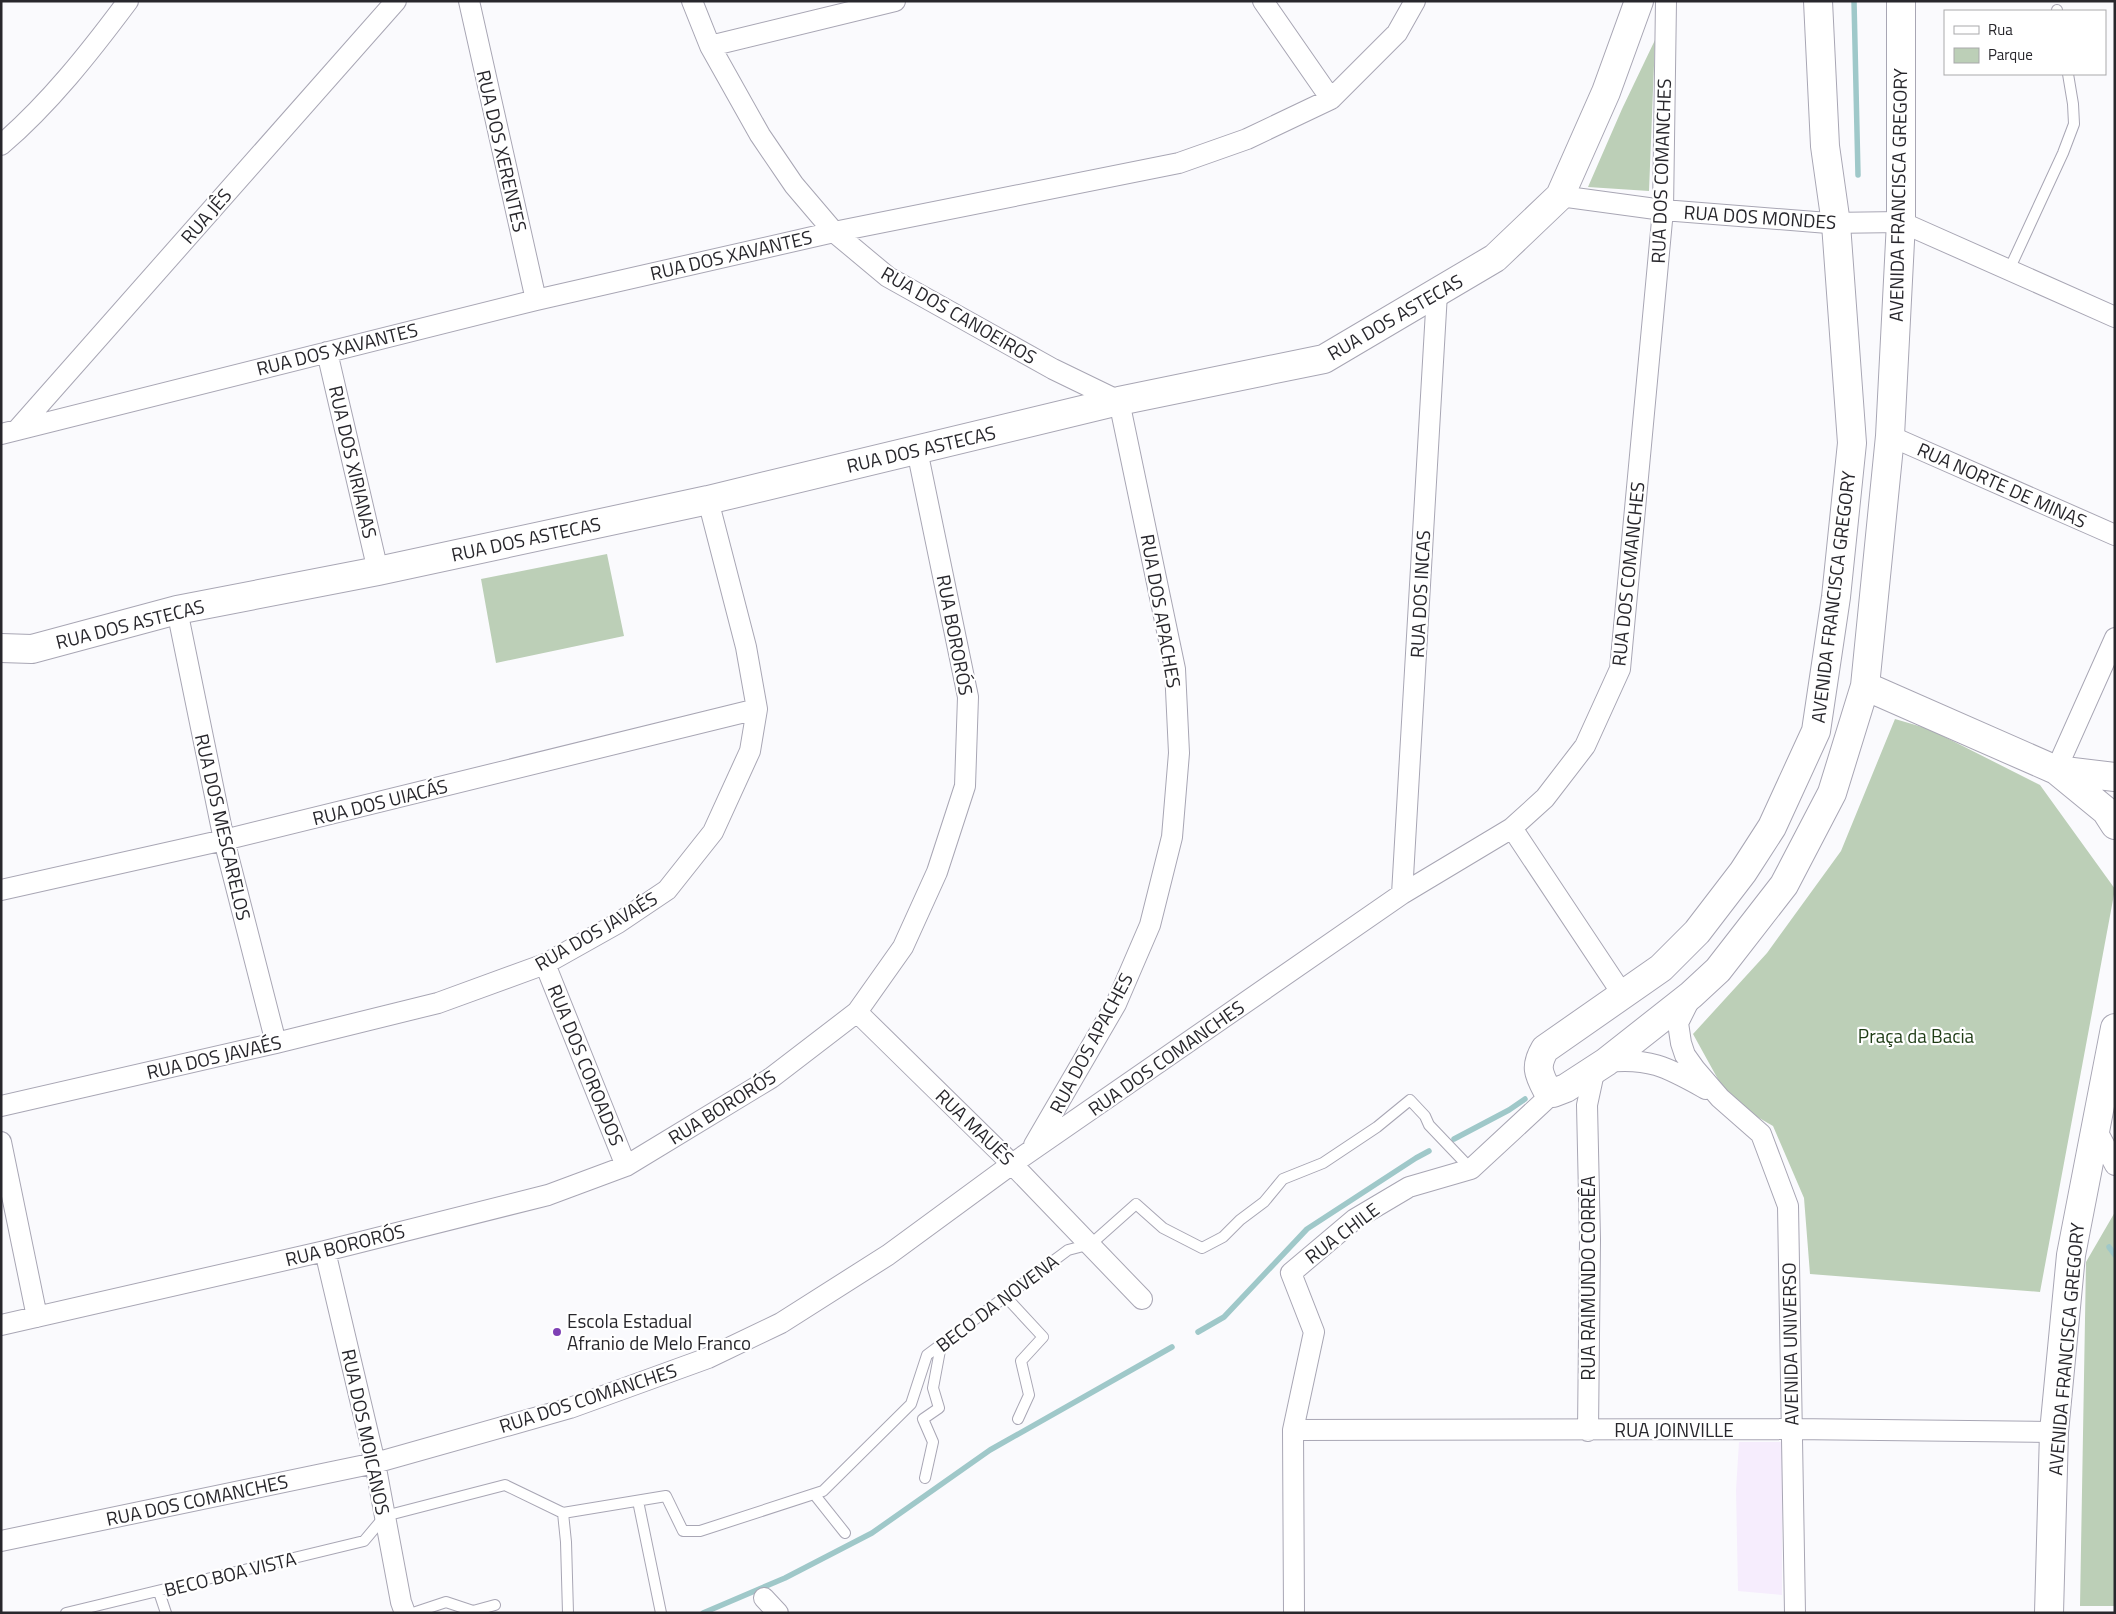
<svg xmlns="http://www.w3.org/2000/svg" width="2116" height="1614" viewBox="0 0 2116 1614" font-family="'Titillium Web',sans-serif">
<style>
.commercial{fill:#f6edfd}
.green{fill:#bccfb7}
.lines{fill:none;stroke-linecap:round;stroke-linejoin:round}
.stream{stroke:#9fc8c9;stroke-width:5.5}
.lane-casing{stroke:#a8a6b4;stroke-width:12}
.street-casing{stroke:#a8a6b4;stroke-width:22}
.secondary-casing{stroke:#a8a6b4;stroke-width:30}
.lane{stroke:#fff;stroke-width:10}
.street{stroke:#fff;stroke-width:20}
.secondary{stroke:#fff;stroke-width:28}
.poi-dot{fill:#7e40b5;stroke:#fff;stroke-width:2}
.labels{text-anchor:middle;stroke-width:4.5;stroke-linejoin:round;paint-order:stroke}
.street-label{font-size:19px;fill:#28272c;stroke:#fff}
.park-label{font-size:19px;fill:#1e3c15;stroke:#fff}
.poi-label{font-size:19px;fill:#28272c;stroke:#fff;text-anchor:start}
</style>
<rect width="100%" height="100%" fill="#fafafd"/>
<path class="commercial" d="M1739 1442H1782V1595L1738 1591 1736 1490Z"/>
<path class="green" d="M1655 40 1649 191 1588 187 1622 109Z
M607 554 624 636 496 663 481 579Z
M1895 719 1929 729 2040 785 2115 889 2040 1292 1810 1274 1804 1198 1773 1126 1730 1101 1693 1034 1767 953 1841 851Z
M2115 1212V1606H2080L2086 1262Z"/>
<g class="lines">
<path class="stream" d="M1854 1 1858 175
M1454 1139 1509 1110 1525 1099
M2109 1247 2115 1255
M1198 1332 1224 1317 1307 1229 1416 1158 1429 1151
M703 1613 785 1578 872 1533 990 1450 1172 1347"/>
<defs>
<path id="lane" d="M2057 10V11
M2009 270 2063 153 2074 124 2073 104 2068 74
M1006 1297 1043 1337 1021 1361 1029 1395 1018 1419
M925 1478 933 1442 923 1419 939 1408 933 1388 941 1345
M814 1494 845 1533
M638 1501 661 1613
M563 1513 566 1542 568 1613
M159 1592 166 1613
M66 1613 364 1541 385 1516 505 1485 563 1513 666 1496 683 1531H700L823 1491 911 1404 927 1355 1068 1250 1091 1244 1136 1204 1163 1228 1202 1248 1223 1237 1240 1220 1264 1202 1283 1179 1323 1163 1377 1127 1410 1100 1425 1116 1429 1125 1471 1169
M413 1613 446 1602 473 1611 495 1605"/>
<path id="street" d="M469 1 536 300
M692 1 710 46 760 135 794 185 834 232 888 277 1053 369 1119 401 1175 669 1179 753 1172 837 1150 925 1116 1004 1034 1145
M1263 1 1331 99
M710 46 895 1
M1 145C49 104 90 52 128 1
M1560 196 1663 210 1828 223 1901 222 2115 317
M327 352 378 571
M17 430 396 1
M1 434 536 300 834 232 1179 163 1247 139 1331 99 1397 33 1415 1
M1890 436 2115 535
M177 610 224 840 276 1043
M2056 770 2115 638
M1512 828 1623 995
M1 890 224 840 757 709
M1402 894 1437 293
M545 964 626 1166
M1691 997 1678 1023 1681 1043 1685 1055 1695 1069 1720 1098 1761 1134 1788 1206 1795 1613
M857 1012 1012 1164 1142 1299
M1606 1062C1650 1057 1668 1068 1706 1089
M1 1106 276 1043 438 1003 545 964 618 923 667 890 713 832 750 751 757 709 746 647 708 500
M2095 1127 2115 1165
M1 1142 37 1317
M325 1251 375 1463 401 1602 405 1613
M1 1325 325 1251 548 1195 626 1166 771 1078 857 1012 903 947 937 872 965 786 968 697 917 450
M1293 1430 1792 1429 2054 1432
M1588 1431 1590 1240 1587 1105 1595 1068
M1 1541 375 1463 570 1408 708 1358 781 1323 888 1255 1012 1164 1402 894 1512 828 1545 798 1585 746 1620 669 1663 210 1666 1
M764 1598 778 1613
M1294 1613 1293 1430 1314 1332 1291 1273 1355 1219 1409 1187 1471 1169 1553 1093"/>
<path id="secondary" d="M1818 1 1825 146 1836 224 1852 443 1836 597 1816 731 1772 827 1743 872 1697 932 1661 968 1545 1049C1535 1066 1538 1073 1547 1090L1553 1093 1566 1088 1606 1062 1691 995 1718 970 1784 885 1832 793 1865 686 1890 436 1901 222V1
M1 648 32 649 177 610 378 571 708 500 1119 401 1324 359 1495 258 1560 196 1606 92 1639 1
M1865 686 2056 770 2115 777
M2056 770 2106 811 2115 825
M2049 1613 2054 1432 2071 1255 2115 1028"/>
</defs>
<use href="#lane" class="lane-casing"/>
<use href="#street" class="street-casing"/>
<use href="#secondary" class="secondary-casing"/>
<use href="#lane" class="lane"/>
<use href="#street" class="street"/>
<use href="#secondary" class="secondary"/>
</g>
<circle class="poi-dot" cx="557" cy="1332" r="5"/>
<g class="labels">
<g class="street-label">
<text transform="translate(502 151) rotate(77)" y="7">RUA DOS XERENTES</text>
<text transform="translate(1661 171) rotate(-88)" y="7">RUA DOS COMANCHES</text>
<text transform="translate(1898 195) rotate(-89)" y="7">AVENIDA FRANCISCA GREGORY</text>
<text transform="translate(206 216) rotate(-49)" y="7">RUA JÊS</text>
<text transform="translate(1760 217) rotate(4)" y="7">RUA DOS MONDES</text>
<text transform="translate(731 255) rotate(-13)" y="7">RUA DOS XAVANTES</text>
<text transform="translate(959 315) rotate(30)" y="7">RUA DOS CANOEIROS</text>
<text transform="translate(1395 317) rotate(-30)" y="7">RUA DOS ASTECAS</text>
<text transform="translate(337 349) rotate(-14)" y="7">RUA DOS XAVANTES</text>
<text transform="translate(921 449) rotate(-13)" y="7">RUA DOS ASTECAS</text>
<text transform="translate(353 462) rotate(77)" y="7">RUA DOS XIRIANAS</text>
<text transform="translate(2002 485) rotate(24)" y="7">RUA NORTE DE MINAS</text>
<text transform="translate(526 539) rotate(-12)" y="7">RUA DOS ASTECAS</text>
<text transform="translate(1628 574) rotate(-84)" y="7">RUA DOS COMANCHES</text>
<text transform="translate(1420 594) rotate(-87)" y="7">RUA DOS INCAS</text>
<text transform="translate(1833 597) rotate(-83)" y="7">AVENIDA FRANCISCA GREGORY</text>
<text transform="translate(1161 611) rotate(80)" y="7">RUA DOS APACHES</text>
<text transform="translate(130 624) rotate(-14)" y="7">RUA DOS ASTECAS</text>
<text transform="translate(955 635) rotate(79)" y="7">RUA BORORÓS</text>
<text transform="translate(380 802) rotate(-14)" y="7">RUA DOS UIACÁS</text>
<text transform="translate(223 827) rotate(77)" y="7">RUA DOS MESCARELOS</text>
<text transform="translate(596 931) rotate(-30)" y="7">RUA DOS JAVAÉS</text>
<text transform="translate(1091 1043) rotate(-62)" y="7">RUA DOS APACHES</text>
<text transform="translate(214 1057) rotate(-13)" y="7">RUA DOS JAVAÉS</text>
<text transform="translate(1166 1058) rotate(-35)" y="7">RUA DOS COMANCHES</text>
<text transform="translate(586 1065) rotate(68)" y="7">RUA DOS COROADOS</text>
<text transform="translate(722 1107) rotate(-32)" y="7">RUA BORORÓS</text>
<text transform="translate(975 1127) rotate(44)" y="7">RUA MAUÊS</text>
<text transform="translate(1342 1233) rotate(-37)" y="7">RUA CHILE</text>
<text transform="translate(345 1245) rotate(-14)" y="7">RUA BORORÓS</text>
<text transform="translate(1588 1278) rotate(-90)" y="7">RUA RAIMUNDO CORRÊA</text>
<text transform="translate(997 1303) rotate(-37)" y="7">BECO DA NOVENA</text>
<text transform="translate(1790 1344) rotate(-91)" y="7">AVENIDA UNIVERSO</text>
<text transform="translate(2066 1349) rotate(-85)" y="7">AVENIDA FRANCISCA GREGORY</text>
<text transform="translate(588 1398) rotate(-18)" y="7">RUA DOS COMANCHES</text>
<text x="1674" y="1437">RUA JOINVILLE</text>
<text transform="translate(366 1432) rotate(78)" y="7">RUA DOS MOICANOS</text>
<text transform="translate(197 1500) rotate(-12)" y="7">RUA DOS COMANCHES</text>
<text transform="translate(230 1574) rotate(-14)" y="7">BECO BOA VISTA</text>
</g>
<g class="park-label">
<text x="1916" y="1043">Praça da Bacia</text>
</g>
<g class="poi-label">
<text x="567" y="1328">Escola Estadual<tspan x="567" dy="22">Afranio de Melo Franco</tspan></text>
</g>
</g>
<rect width="2116" height="1614" fill="none" stroke="#28272c" stroke-width="5"/>
<rect x="1944" y="10" width="162" height="65" fill="#ffffff" stroke="#a9a9ab"/>
<rect x="1954" y="26" width="25" height="8" fill="#ffffff" stroke="#a9a9ab"/>
<text x="1988" y="35" font-size="15" fill="#28272c">Rua</text>
<rect x="1954" y="48" width="25" height="15" fill="#bccfb7" stroke="#a9a9ab"/>
<text x="1988" y="60" font-size="15" fill="#28272c">Parque</text>
</svg>
